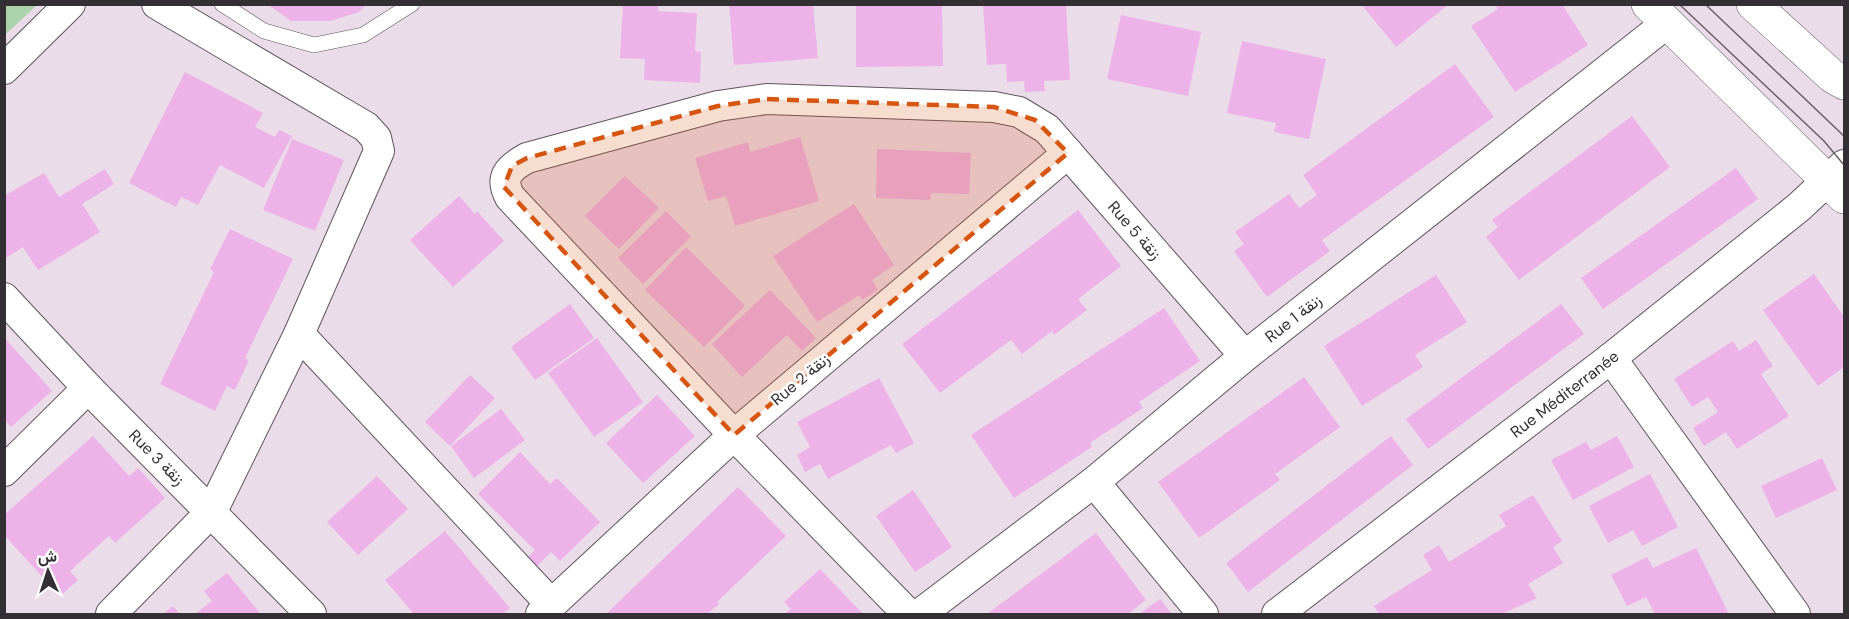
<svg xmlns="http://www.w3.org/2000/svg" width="1849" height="619" viewBox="0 0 1849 619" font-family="'DM Sans',Vazirmatn,sans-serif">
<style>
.green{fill:#add3ac}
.building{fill:#edb3e8}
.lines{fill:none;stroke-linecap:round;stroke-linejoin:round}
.service-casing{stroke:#60545f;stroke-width:16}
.minor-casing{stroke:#60545f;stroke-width:32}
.secondary-casing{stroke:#60545f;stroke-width:34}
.service{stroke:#fff;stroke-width:15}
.minor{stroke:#fff;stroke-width:30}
.secondary{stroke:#fff;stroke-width:33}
.tram{stroke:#686067;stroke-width:1.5}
.marked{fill:#d65510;fill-opacity:0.2;stroke:#d65510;stroke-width:4.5;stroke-dasharray:12 8;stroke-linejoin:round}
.labels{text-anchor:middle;stroke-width:5;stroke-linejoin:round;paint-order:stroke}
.street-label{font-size:16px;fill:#342f34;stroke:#fff}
</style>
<rect width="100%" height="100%" fill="#ebdce9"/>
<path class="green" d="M5 4H37V5L5 35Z"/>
<path class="building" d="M267 4H367L359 12 330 21H291Z
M623 4H658V11L697 13 695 51 701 52 700 83 644 80 645 59 620 58Z
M729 4H813L818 58 734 65Z
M856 4H942L943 66 856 67Z
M1066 4 1070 80 1044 81 1045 91 1025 92 1024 81 1007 82 1006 64 987 65 983 5Z
M1361 4H1449L1396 47Z
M1495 4H1562L1588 45 1515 92 1471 26 1498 9Z
M1121 15 1201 32 1188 96 1107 79Z
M1242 41 1326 59 1309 139 1274 132 1276 123 1227 113Z
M1455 64 1494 117 1322 240 1330 251 1267 297 1234 251 1244 244 1235 232 1289 194 1299 208 1317 195 1303 175Z
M185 72 263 113 255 127 275 137 279 130 292 136 264 188 220 165 198 205 181 197 176 207 129 183Z
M1632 116 1670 167 1519 280 1486 237 1498 227 1492 220Z
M800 137 819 201 735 226 726 196 708 201 695 158 748 142 750 152Z
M292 139 344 160 315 231 263 210Z
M877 149 971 153 969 194 931 193 930 200 876 198Z
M1736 168 1758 199 1603 309 1581 278Z
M105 169 114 184 82 204 100 232 38 270 23 247 4 259V196L44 173 59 197Z
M625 176 659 208 619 249 585 216Z
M459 196 475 214 477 211 504 241 453 287 410 240Z
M854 204 894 265 872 280 878 290 862 300 859 295 817 322 773 256Z
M1078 210 1121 266 1078 299 1087 310 1054 335 1052 331 1022 354 1011 340 940 393 902 344Z
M666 211 691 237 643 284 618 258Z
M230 229 293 259 245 358 249 360 235 390 227 386 215 411 160 384 214 272 210 269Z
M686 247 745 306 704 347 645 290Z
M1814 274 1844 317V367L1818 386 1763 310Z
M1436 275 1467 322 1415 355 1423 367 1362 406 1324 346Z
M770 290 816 338 802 351 787 335 742 377 712 344Z
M570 304 594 338 535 380 511 347Z
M1561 304 1584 334 1428 449 1406 419Z
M1164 308 1200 361 1139 402 1143 408 1090 443 1092 447 1014 498 971 435Z
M4 337 52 391 11 427 6 421 4 423Z
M597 338 643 402 594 437 548 373Z
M1756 340 1773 366 1761 374 1789 416 1737 449 1726 432 1704 446 1693 428 1718 412 1708 397 1692 407 1674 379 1733 341 1739 351Z
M470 375 495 398 450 446 425 422Z
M1304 377 1340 427 1275 474 1280 480 1199 538 1158 482Z
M879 378 914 443 896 453 891 445 828 479 820 464 805 472 797 455 810 447 797 422Z
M657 395 695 436 643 483 606 443Z
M501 409 525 440 474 478 451 446Z
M93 436 129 476 138 468 165 498 115 543 109 536 70 571 78 580 60 596 4 535V515Z
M1391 436 1413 465 1248 592 1226 563Z
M1617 436 1634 467 1573 500 1551 460 1586 442 1591 450Z
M520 452 550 484 557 478 600 522 560 561 551 552 530 573 521 564 535 550 478 494Z
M1822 458 1837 490 1776 518 1761 486Z
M1650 474 1678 527 1642 546 1633 530 1608 543 1589 506Z
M377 476 408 509 358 555 327 522Z
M738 487 786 536 717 602 719 604 707 614H606Z
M913 490 952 547 915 572 876 516Z
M1533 495 1562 541 1553 547 1563 563 1528 584 1537 598 1502 614H1379L1374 606 1432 570 1423 555 1439 545 1449 562 1506 526 1499 515Z
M445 531 510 608 502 614H414L385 580Z
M1096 533 1146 600 1128 614H987Z
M1696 548 1729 614H1655L1646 597 1627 606 1611 575 1647 557 1653 568Z
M820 569 863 614H784L791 609 784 602Z
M227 573 261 614H195L212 601 204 591Z
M1160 599 1172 614H1139Z
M173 606 180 614H163Z"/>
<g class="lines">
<defs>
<path id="service" d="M222 4 264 31 314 45 363 35 412 4"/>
<g id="minor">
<path d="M4 69 70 4"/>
<path d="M4 298 88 388 311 614"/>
<path d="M299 334 551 604"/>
<path d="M1611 358 1795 614"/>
<path d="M4 471 88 388"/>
<path d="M1094 482 1203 614"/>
<path d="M111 614 212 511 299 334 379 151 376 138 366 127 157 4"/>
<path d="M541 614 734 435 1068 153"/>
<path d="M908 614 734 435 510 197C499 177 509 168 527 158L718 106 767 99 994 107 1019 112 1047 129 1245 356"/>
<path d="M920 614 1094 482 1245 356 1667 23"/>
<path id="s1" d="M1277 614 1611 358 1799 207 1844 165"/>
</g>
<path id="secondary" d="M1648 4 1844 197
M1753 4 1832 76 1844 83"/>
</defs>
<use href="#service" class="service-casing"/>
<use href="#minor" class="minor-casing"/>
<use href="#secondary" class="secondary-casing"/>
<use href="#service" class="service"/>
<use href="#minor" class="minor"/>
<use href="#secondary" class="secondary"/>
<path class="tram" d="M1679 4 1824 141 1844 165
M1705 4 1844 136"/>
</g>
<path class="marked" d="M767 99 994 107 1035 120 1068 153 734 435 504 187 512 166 527 158 718 106Z"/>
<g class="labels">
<g class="street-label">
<text transform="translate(1135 230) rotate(49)" y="6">Rue 5 زنقة</text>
<text transform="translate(1293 318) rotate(-38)" y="6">Rue 1 زنقة</text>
<text transform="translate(800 379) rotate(-40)" y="6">Rue 2 زنقة</text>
<text dy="6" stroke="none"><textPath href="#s1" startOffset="362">Rue Méditerranée</textPath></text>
<text transform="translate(157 457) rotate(45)" y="6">Rue 3 زنقة</text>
</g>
</g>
<rect width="1849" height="619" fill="none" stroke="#342f34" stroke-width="12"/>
<g transform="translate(48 571) rotate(357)" stroke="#ffffff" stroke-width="4.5" paint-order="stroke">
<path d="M0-4.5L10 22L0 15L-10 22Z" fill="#342f34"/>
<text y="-9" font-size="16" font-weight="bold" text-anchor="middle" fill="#342f34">ش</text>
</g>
</svg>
